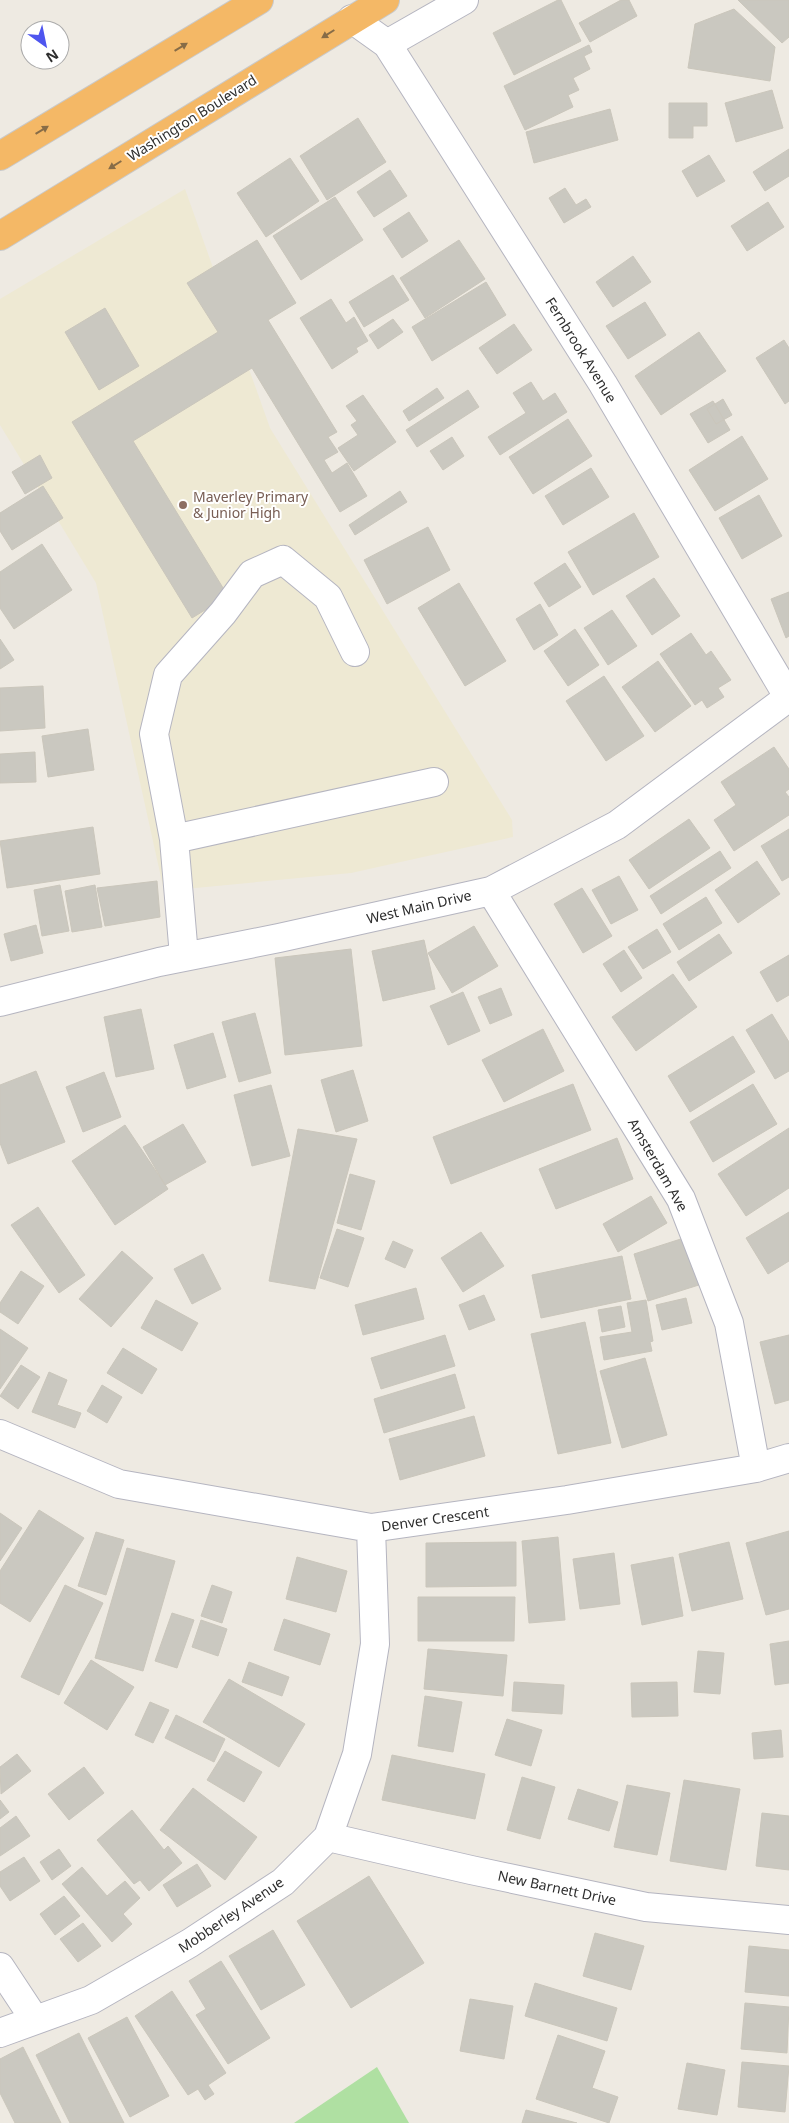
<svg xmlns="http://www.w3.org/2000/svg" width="789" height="2123" viewBox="0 0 789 2123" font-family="'Noto Sans',sans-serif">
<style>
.education{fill:#eee9d3}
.green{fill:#afe0a2}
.building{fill:#cac8c0;stroke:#cac6bb}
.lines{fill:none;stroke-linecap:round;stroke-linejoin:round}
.minor-casing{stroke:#b5b5c0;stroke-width:30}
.highway-casing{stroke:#c9c9c9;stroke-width:30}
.minor{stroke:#fff;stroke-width:28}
.highway{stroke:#f4b866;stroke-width:28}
.oneway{fill:#876c47}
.education-dot{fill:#8d6e63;stroke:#fff;stroke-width:2}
.labels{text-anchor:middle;stroke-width:4;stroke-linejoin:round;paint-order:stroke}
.street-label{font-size:14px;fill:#2e2e2e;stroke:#fff}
.education-label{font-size:14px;fill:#785e54;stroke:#fff;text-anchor:start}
</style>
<rect width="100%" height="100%" fill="#eeeae2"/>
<path class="education" d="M185 189 270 428 512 820 513 837 351 873 164 891 96 583 0 425V299Z"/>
<path class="green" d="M377 2067 409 2123H294Z"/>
<path class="building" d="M558 0H561L581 41 514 75 493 33Z
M621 0H629L637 16 590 42 579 23Z
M738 0H789V37L782 43Z
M734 9 775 47 770 81 688 68 695 24Z
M589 45 592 52 584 56 590 69 573 78 579 90 568 95 573 107 525 130 504 86Z
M772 90 783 128 736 142 725 103Z
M669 103H707V126H693V138H669Z
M610 109 618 140 534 163 526 132Z
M358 118 386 162 327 200 300 156Z
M789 149V176L765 191 753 172Z
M709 155 725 181 697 197 682 171Z
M290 158 319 201 266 237 237 193Z
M390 170 407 196 374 217 357 192Z
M565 188 576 205 586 199 591 207 564 223 549 198Z
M335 197 363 240 301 280 273 236Z
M768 202 784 227 747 251 731 226Z
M409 212 428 241 402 258 383 229Z
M257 240 296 303 268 320 337 432 328 437 338 452 324 460 332 473 347 463 367 496 340 512 252 368 133 441 228 596 192 618 72 422 218 332 187 283Z
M459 240 485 279 425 318 400 278Z
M633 256 651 282 613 307 596 282Z
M393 275 409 300 364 327 349 302Z
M486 282 506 315 432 361 412 327Z
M331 299 346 323 354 317 368 341 356 348 358 352 332 369 300 318Z
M645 302 666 335 628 359 606 326Z
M105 308 139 366 99 390 65 332Z
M393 319 403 332 378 349 369 335Z
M514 324 532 350 497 374 479 348Z
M699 332 726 371 661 415 635 376Z
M784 340 789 348V401L785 404 756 358Z
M531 382 543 401 555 393 567 412 500 455 488 437 526 413 513 393Z
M437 388 444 398 409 421 403 411Z
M468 390 479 407 417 447 406 430Z
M363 395 396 442 354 471 338 448 358 435 351 425 357 421 346 406Z
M723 399 732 415 716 424 707 409Z
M713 401 730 430 708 443 690 414Z
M568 419 592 456 533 494 509 457Z
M742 436 768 479 715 511 689 470Z
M452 437 464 456 443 470 430 451Z
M40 455 52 478 25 494 12 472Z
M591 468 609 497 563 525 545 496Z
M43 486 63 518 12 550 0 531V513Z
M400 491 407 502 355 535 349 525Z
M759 495 782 536 742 559 719 518Z
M634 513 659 557 593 595 568 552Z
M428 527 450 570 387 604 364 560Z
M42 544 72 590 14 629 0 608V572Z
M565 563 581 587 549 607 534 583Z
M654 578 680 616 652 635 626 596Z
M459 583 506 661 465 686 418 608Z
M789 592V636L786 638 771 599Z
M540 604 558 635 534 650 516 619Z
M612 610 637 646 608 665 584 628Z
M575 629 599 665 568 686 544 651Z
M691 633 706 655 711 651 731 680 718 688 724 697 707 708 702 700 695 705 660 654Z
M0 639 14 660 0 669Z
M658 661 691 706 655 732 622 687Z
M604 676 644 736 606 761 566 701Z
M43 686 45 728 0 731V688Z
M88 729 94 770 48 777 42 736Z
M774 747 789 769V789L785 792 789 797V815L734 851 714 820 736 805 721 782Z
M35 752 36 782 0 783V754Z
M689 819 710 848 649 889 629 860Z
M93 827 100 874 7 888 0 841Z
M789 829V877L782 881 761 846Z
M720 851 731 868 661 914 650 896Z
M757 861 780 894 738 923 715 890Z
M619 876 638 910 611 924 592 890Z
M157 881 160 917 105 926 97 888Z
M60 885 69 931 42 936 34 890Z
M95 885 102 927 72 932 65 891Z
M582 888 612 936 583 953 554 904Z
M706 897 722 923 679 950 663 924Z
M36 925 43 953 11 961 4 934Z
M474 926 498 966 452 993 428 953Z
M657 929 671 952 643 969 628 947Z
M719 934 732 953 689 981 677 962Z
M424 940 435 989 383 1001 372 951Z
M351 949 362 1046 285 1055 275 958Z
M624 950 642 978 621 992 603 964Z
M789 955V995L777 1002 760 972Z
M673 974 697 1007 636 1051 612 1017Z
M501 988 512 1015 490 1024 478 997Z
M463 992 480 1031 448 1045 430 1006Z
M141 1009 154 1069 116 1077 104 1017Z
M255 1013 271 1073 239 1082 222 1022Z
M772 1014 789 1042V1071L775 1079 746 1030Z
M543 1029 564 1071 504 1102 482 1060Z
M213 1033 226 1077 187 1089 174 1045Z
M733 1036 755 1072 690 1112 668 1076Z
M353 1070 368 1121 336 1132 321 1080Z
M36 1071 65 1142 8 1164 0 1143V1085Z
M104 1072 121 1117 83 1132 66 1087Z
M573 1084 591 1130 451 1184 433 1137Z
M753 1084 777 1124 713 1162 690 1122Z
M271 1085 290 1156 252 1166 234 1095Z
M183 1124 206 1162 165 1185 143 1147Z
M125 1125 168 1189 115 1225 72 1161Z
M789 1128V1188L746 1216 718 1174Z
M298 1129 357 1139 315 1289 269 1281Z
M617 1138 633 1179 556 1209 539 1169Z
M350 1174 375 1181 361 1230 337 1223Z
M651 1196 667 1223 618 1252 603 1224Z
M38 1207 85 1275 59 1293 11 1225Z
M789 1212V1261L768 1274 746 1238Z
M337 1229 364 1238 348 1287 320 1278Z
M481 1232 504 1266 463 1292 441 1258Z
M687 1237 702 1284 648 1301 634 1254Z
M393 1241 413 1250 405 1268 385 1259Z
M122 1251 153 1278 111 1327 79 1299Z
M203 1254 221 1289 192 1304 174 1269Z
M622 1256 631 1299 541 1318 532 1275Z
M21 1271 44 1286 18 1324 0 1312V1303Z
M416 1288 424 1319 363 1335 355 1305Z
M484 1295 495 1320 469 1330 459 1305Z
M686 1298 692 1323 662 1330 656 1305Z
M156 1300 198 1323 182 1351 141 1328Z
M646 1300 653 1341 650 1342 652 1351 604 1360 600 1337 632 1332 627 1303Z
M621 1306 625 1327 602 1332 598 1310Z
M585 1322 611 1443 558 1454 531 1334Z
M0 1329 28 1348 0 1389Z
M445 1335 455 1366 381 1389 371 1358Z
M789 1335V1400L775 1404 760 1342Z
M123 1348 157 1369 142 1394 107 1373Z
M645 1358 667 1435 622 1448 600 1371Z
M21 1365 40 1377 18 1409 0 1396Z
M49 1372 67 1380 57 1405 81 1413 75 1428 32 1412Z
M455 1374 465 1408 384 1433 374 1399Z
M102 1385 122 1397 107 1423 87 1411Z
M474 1416 485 1456 400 1480 389 1439Z
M39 1510 84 1538 30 1622 0 1603V1571Z
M0 1513 22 1528 0 1561Z
M789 1531V1609L766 1615 746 1543Z
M96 1532 124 1540 106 1595 78 1586Z
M558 1537 565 1620 529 1623 522 1541Z
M516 1542V1586L426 1587V1543Z
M729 1542 743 1599 692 1611 679 1554Z
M127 1548 175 1561 143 1671 95 1658Z
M614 1553 620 1604 580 1609 573 1559Z
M297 1557 347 1571 336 1612 286 1599Z
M673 1557 683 1616 642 1625 631 1565Z
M65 1585 103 1603 59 1695 21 1677Z
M212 1585 232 1592 222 1623 201 1616Z
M418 1597H515L514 1641H418Z
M172 1613 194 1620 177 1668 155 1661Z
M284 1619 330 1634 320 1665 274 1650Z
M201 1620 227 1629 218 1656 192 1647Z
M789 1641V1683L775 1685 770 1644Z
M428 1649 507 1655 503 1696 424 1689Z
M698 1651 724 1653 720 1694 694 1692Z
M91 1660 134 1687 107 1730 64 1703Z
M249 1662 289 1677 282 1696 242 1682Z
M229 1679 305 1724 279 1767 203 1722Z
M514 1682 564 1685 562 1714 512 1711Z
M677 1682 678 1716 632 1717 631 1683Z
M425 1696 462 1702 453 1752 418 1746Z
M150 1702 169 1710 153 1743 135 1735Z
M176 1715 225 1739 214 1762 165 1738Z
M507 1719 542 1730 531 1766 495 1755Z
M781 1730 783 1757 754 1759 752 1733Z
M225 1751 262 1772 244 1802 207 1780Z
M17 1754 31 1771 1 1794 0 1767Z
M392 1755 485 1774 475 1819 382 1800Z
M84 1767 104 1793 69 1820 48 1794Z
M522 1777 555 1787 540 1839 507 1830Z
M684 1780 740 1789 726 1870 670 1861Z
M627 1785 670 1793 657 1855 614 1847Z
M193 1788 257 1837 225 1880 160 1830Z
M578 1789 618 1802 609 1831 568 1819Z
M0 1800 9 1812 0 1819Z
M132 1810 164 1850 168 1846 182 1863 149 1891 140 1880 134 1884 97 1840Z
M762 1813 789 1816V1870L756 1866Z
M16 1816 30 1836 0 1856V1828Z
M59 1849 71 1866 52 1880 40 1862Z
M24 1857 40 1881 10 1901 0 1886V1872Z
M197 1864 211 1886 177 1907 163 1885Z
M82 1867 107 1896 125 1881 140 1898 123 1914 132 1924 112 1942 62 1884Z
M369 1876 424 1963 351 2008 297 1921Z
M64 1896 80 1916 55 1935 40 1914Z
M83 1923 101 1946 78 1962 60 1939Z
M273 1930 305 1985 261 2010 229 1956Z
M595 1933 644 1946 631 1990 583 1976Z
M749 1946 789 1950V1996L745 1992Z
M221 1961 270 2038 228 2064 196 2015 206 2009 189 1981Z
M535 1983 617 2008 607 2041 525 2016Z
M172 1991 226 2073 208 2085 214 2094 205 2100 198 2089 188 2095 135 2016Z
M470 1999 513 2006 504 2059 460 2051Z
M745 2003 789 2007 787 2053 741 2049Z
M127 2017 169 2096 130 2117 88 2038Z
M79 2033 124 2123H70L36 2055Z
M558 2035 605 2051 592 2088 618 2097 609 2123 536 2099Z
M23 2047 61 2123H15L0 2093V2059Z
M742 2062 789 2066 785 2112 738 2107Z
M687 2063 725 2070 717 2115 678 2109Z
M526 2110 577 2123H522Z"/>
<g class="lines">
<defs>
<path id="minor" d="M352 19 387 44 603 384 789 698
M387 44 464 0
M174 839 434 782
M491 891 681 1199 729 1323 756 1468
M184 956 174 839 154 734 168 675 223 613 252 574 283 560 328 597 355 652
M0 1002 159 962 279 938 491 891 617 825 789 697
M0 1434 119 1484 371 1528 567 1500 756 1468 789 1458
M328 1837 471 1870 646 1907 789 1920
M0 1967 35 2020
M0 2033 91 2000 190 1943 283 1882 328 1837 357 1754 375 1644 371 1528"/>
<path id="highway" d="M0 156 259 0
M0 236 385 0"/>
</defs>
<use href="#minor" class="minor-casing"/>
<use href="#highway" class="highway-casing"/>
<use href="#minor" class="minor"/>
<use href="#highway" class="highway"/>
</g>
<defs><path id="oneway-solid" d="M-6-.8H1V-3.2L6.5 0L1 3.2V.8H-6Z" transform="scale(1.25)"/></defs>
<g class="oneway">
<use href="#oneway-solid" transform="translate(328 34) rotate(148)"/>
<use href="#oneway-solid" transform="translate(181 47) rotate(-31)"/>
<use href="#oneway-solid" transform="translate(42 130) rotate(-31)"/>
<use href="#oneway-solid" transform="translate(115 165) rotate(148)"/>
</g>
<circle class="education-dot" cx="183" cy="505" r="5"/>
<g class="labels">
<g class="street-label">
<text transform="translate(192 118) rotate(-32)" y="5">Washington Boulevard</text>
<text transform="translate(581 350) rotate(58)" y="5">Fernbrook Avenue</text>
<text transform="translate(419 907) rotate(-13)" y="5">West Main Drive</text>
<text transform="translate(658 1165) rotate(60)" y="5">Amsterdam Ave</text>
<text transform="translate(435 1519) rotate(-8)" y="5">Denver Crescent</text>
<text transform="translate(557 1888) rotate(12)" y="5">New Barnett Drive</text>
<text transform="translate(231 1915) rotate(-34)" y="5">Mobberley Avenue</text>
</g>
<g class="education-label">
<text x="193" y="502">Maverley Primary<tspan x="193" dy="16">&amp; Junior High</tspan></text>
</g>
</g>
<g transform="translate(45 45) rotate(147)"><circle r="24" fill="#ffffff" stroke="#ababab"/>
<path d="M0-4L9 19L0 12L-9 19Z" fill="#4e55ef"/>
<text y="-8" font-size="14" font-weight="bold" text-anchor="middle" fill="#2e2e2e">N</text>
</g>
</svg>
